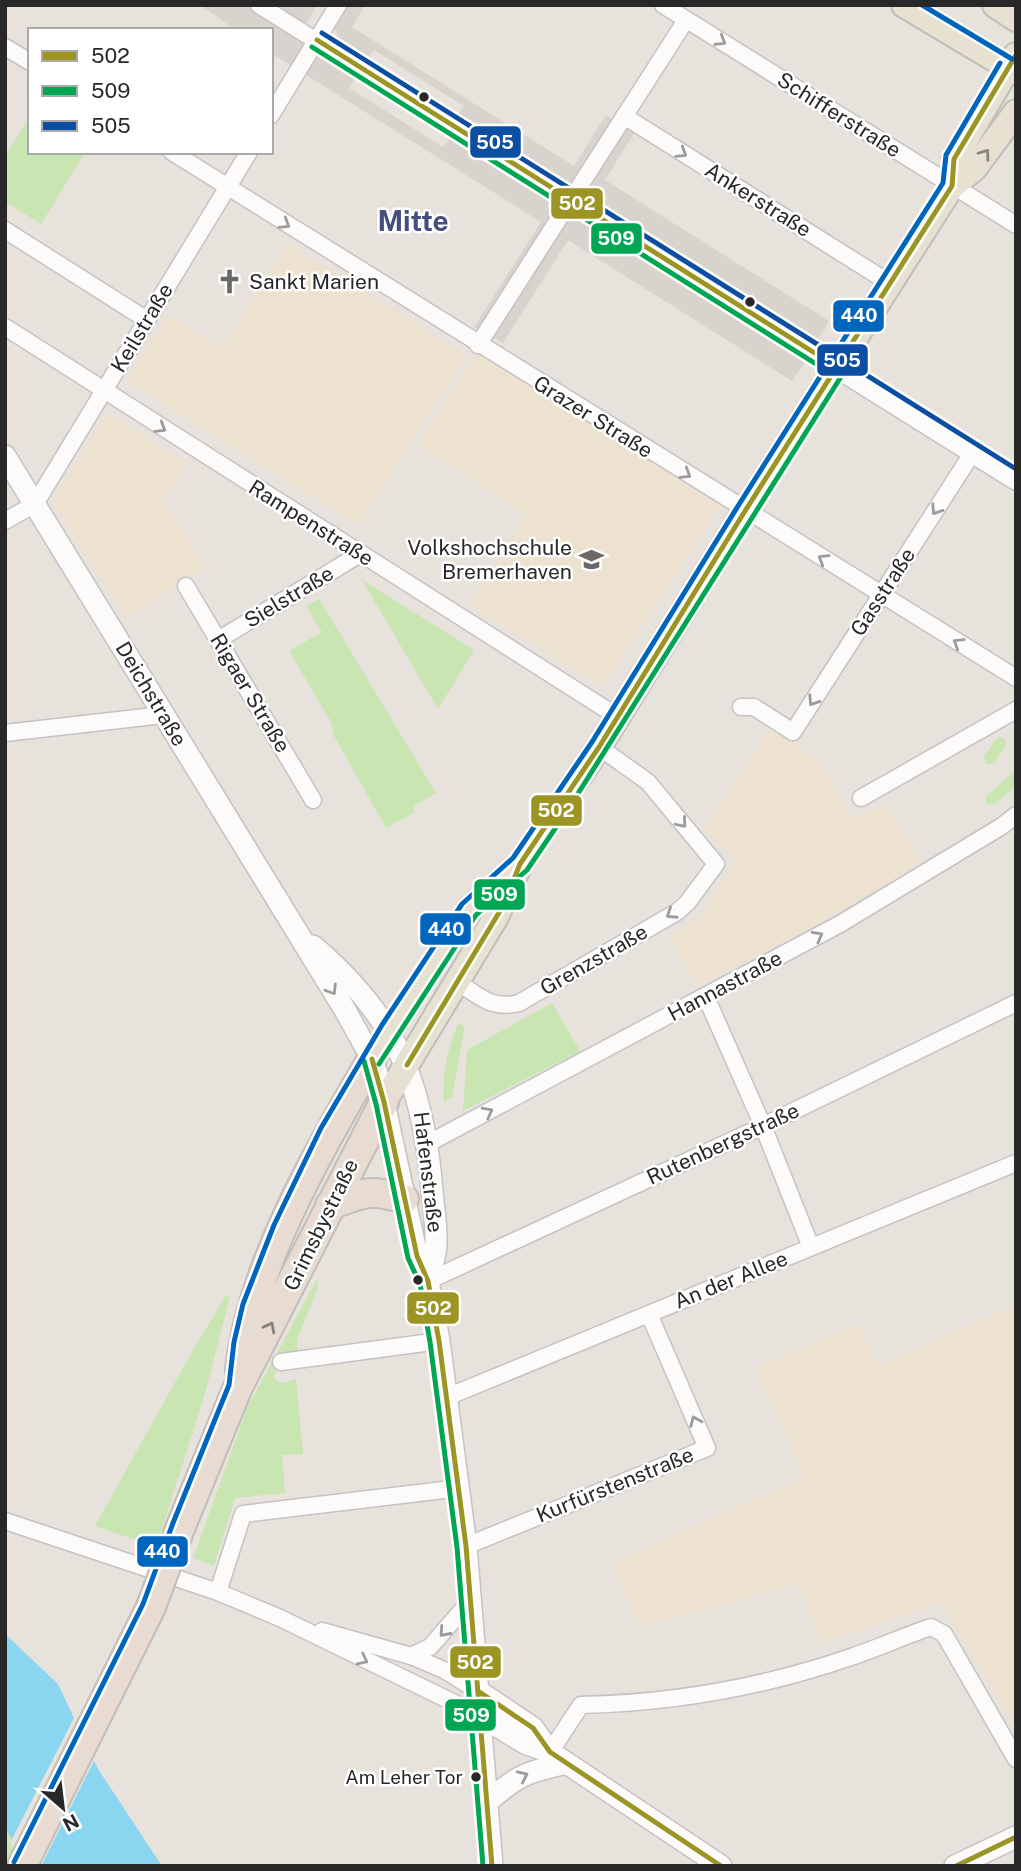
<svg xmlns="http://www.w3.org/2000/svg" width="1021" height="1871" viewBox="0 0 1021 1871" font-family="'Public Sans',sans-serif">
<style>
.education{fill:#ece2cf}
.green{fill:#c8e5b2}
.plaza{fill:#d8d3cc}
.water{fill:#8ad6f0}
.pier{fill:#e8e2dc}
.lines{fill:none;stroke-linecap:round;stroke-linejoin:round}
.street-casing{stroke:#c4c2c3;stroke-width:19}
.secondary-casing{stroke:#c4c2c3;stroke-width:24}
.primary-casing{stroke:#c0bdbb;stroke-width:28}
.highway-casing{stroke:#c0bdbb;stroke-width:32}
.street{stroke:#fcfbfa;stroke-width:16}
.secondary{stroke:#fcfbfa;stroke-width:21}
.primary{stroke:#e7e1d1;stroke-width:24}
.highway{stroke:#e8dbd2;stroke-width:28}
.highway-bridge-casing{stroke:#c0bdbb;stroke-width:32;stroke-linecap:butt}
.highway-bridge{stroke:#e8dbd2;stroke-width:28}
.bus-1-casing{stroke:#fff;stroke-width:10}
.bus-2-casing{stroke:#fff;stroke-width:10}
.bus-3-casing{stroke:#fff;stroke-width:10}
.bus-4-casing{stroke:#fff;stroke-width:10}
.bus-1{stroke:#9c9524;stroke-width:5}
.bus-2{stroke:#00a651;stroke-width:5}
.bus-3{stroke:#0b4ea2;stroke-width:5}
.bus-4{stroke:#0065bd;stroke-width:5}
.oneway{stroke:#9d9c9c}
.oneway2{stroke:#88847c}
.oneway3{stroke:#88827d}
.bus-dot{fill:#282828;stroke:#fff;stroke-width:2.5}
.labels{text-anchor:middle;stroke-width:5;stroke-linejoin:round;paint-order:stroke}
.bus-label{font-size:19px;fill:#282828;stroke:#fff;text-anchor:end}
.street-label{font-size:21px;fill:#282828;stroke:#fff}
.poi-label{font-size:21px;fill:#282828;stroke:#fff;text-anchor:start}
.district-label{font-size:28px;font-weight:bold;fill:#454f7c;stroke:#fff}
.line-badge{stroke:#fff;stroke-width:2.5}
.badge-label{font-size:19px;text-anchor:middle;font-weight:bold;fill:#fff}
</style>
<rect width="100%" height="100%" fill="#e8e2dc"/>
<path class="education" d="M288 244 466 356 358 525 127 381 168 315 222 348Z
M478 352 720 506 603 687 470 605 527 515 418 445Z
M107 414 189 464 162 499 206 567 125 617 52 501Z
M770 729 818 760 852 819 886 804 920 862 901 872 899 877 878 890 698 987 669 935 701 917 736 860 704 830Z
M1016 1305V1728L941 1602 822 1643 799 1583 640 1627 612 1563 804 1477 788 1438 755 1368 857 1324 879 1365Z"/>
<path class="green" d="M28 120 30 121V152L84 154 41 224 5 202V156Z
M362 580 474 650 438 709Z
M319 599 436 793 415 805 413 813 386 828 334 736 331 722 289 651 322 632 306 606Z
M1001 737 1005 739 1006 745 994 763 986 764 984 756 995 740Z
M1016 770V786L995 804 987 805 985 797Z
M552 1003 580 1051 463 1111 467 1050Z
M458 1024 465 1026 452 1097 444 1102C442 1076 447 1048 458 1024Z
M317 1279 318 1288 297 1339 298 1354 278 1361 274 1379 282 1383 296 1379 303 1454 282 1455 285 1493 235 1498 214 1566 193 1558 248 1406Z
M226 1295 230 1297 204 1397 156 1547 95 1526 193 1350Z
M5 1827 27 1866H5Z"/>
<path class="plaza" d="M200 5H317L298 38 356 76 349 88 443 147 451 136 807 359 792 381 568 240 503 343 474 327 541 222 271 53V30H236Z
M345 5H365L352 27 574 166 606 115 635 132 605 180 829 321 815 344 456 119 464 106 374 50 365 62 341 46 334 26Z"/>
<path class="water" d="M5 1634 58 1684 98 1769 162 1866H27L5 1827Z"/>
<path class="pier" d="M76 1714 96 1757 41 1866H23L10 1843Z"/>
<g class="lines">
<defs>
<path id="street" d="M259 5 837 367
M663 5 1016 225
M5 47 30 62
M271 115 338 5
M624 116 891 284
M172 152 1016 678
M5 230 147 320
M5 327 618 717
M478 345 686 20
M5 521 35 504 249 152
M186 586 313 800
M218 640 360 554
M741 707H754L793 732 973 452
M5 733 163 715
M861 798 1016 710
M456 981C479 996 491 1010 519 1003L677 912 688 902 716 864 648 782 599 747
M706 997 763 1126 811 1247
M427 1144 840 924 1002 826 1016 815
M428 1281 763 1126 1016 1003
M281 1362 439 1341
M447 1397 1016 1163
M5 1521 218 1592 280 1618 479 1715
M466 1546 707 1448 649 1314
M218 1592 243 1514 460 1488
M322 1631 411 1656 444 1670 478 1691
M411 1656 430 1647 471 1600
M550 1752 581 1705C673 1703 764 1687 851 1657 878 1648 904 1636 931 1627L944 1634 1016 1759"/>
<path id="secondary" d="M837 367 1016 479
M5 456 345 1010 372 1059 379 1080 417 1256 428 1281 439 1341 466 1546 492 1866
M313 946C393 1014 421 1077 431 1179 432 1200 437 1223 436 1244 436 1256 430 1269 428 1281
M478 1691 533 1728 550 1752
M479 1715 525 1743 550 1752 721 1866
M486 1803C518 1775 526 1772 567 1763
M955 1866 1016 1837"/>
<path id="primary" d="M904 5 1016 72
M995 5 1016 19
M952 186 954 159 1016 55
M372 1059 469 909 514 869
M384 1102 496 917 520 864 599 747 745 511 952 186 974 169 1016 112"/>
<path id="highway" d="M330 1205C364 1193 369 1188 404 1199
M240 1370C251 1266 320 1149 372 1059
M181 1526 238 1387 384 1102
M22 1866 151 1607"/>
</defs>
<use href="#street" class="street-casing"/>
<use href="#secondary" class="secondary-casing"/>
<use href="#primary" class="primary-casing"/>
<use href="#highway" class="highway-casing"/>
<use href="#street" class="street"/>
<use href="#secondary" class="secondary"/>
<use href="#primary" class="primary"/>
<use href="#highway" class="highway"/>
<defs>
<path id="highway-bridge" d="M151 1607 181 1526"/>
</defs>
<use href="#highway-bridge" class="highway-bridge-casing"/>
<use href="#highway-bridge" class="highway-bridge"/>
<defs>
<path id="bus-1" d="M317 40 837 367
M372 1059 384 1102 417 1256 428 1281 439 1341 466 1546 492 1866
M407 1065 503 906 520 864 599 747 745 511 952 186 954 159 1016 55
M478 1691 533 1728 550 1752 721 1866
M956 1866 1016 1837"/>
<path id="bus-2" d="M312 47 832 374
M364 1061 376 1104 408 1258 420 1284 430 1342 457 1547 483 1866
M379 1064 476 915 527 870 567 811 844 372"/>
<path id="bus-3" d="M322 33 1016 469"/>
<path id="bus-4" d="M922 5 1012 59
M14 1862 143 1604 173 1523 229 1385 234 1342 243 1304 274 1225 321 1128 382 1025 462 904 513 858 592 742 738 506 943 183 946 155 1000 63"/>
</defs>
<use href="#bus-1" class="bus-1-casing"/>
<use href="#bus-2" class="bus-2-casing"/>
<use href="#bus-3" class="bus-3-casing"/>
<use href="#bus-4" class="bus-4-casing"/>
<use href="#bus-1" class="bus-1"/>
<use href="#bus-2" class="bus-2"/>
<use href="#bus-3" class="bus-3"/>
<use href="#bus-4" class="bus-4"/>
</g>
<defs><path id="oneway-chevron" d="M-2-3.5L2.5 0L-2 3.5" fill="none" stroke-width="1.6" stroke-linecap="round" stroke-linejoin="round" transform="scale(1.75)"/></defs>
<g class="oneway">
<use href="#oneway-chevron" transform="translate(721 41) rotate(32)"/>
<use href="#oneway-chevron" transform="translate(682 153) rotate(32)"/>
<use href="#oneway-chevron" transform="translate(285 224) rotate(32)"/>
<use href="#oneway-chevron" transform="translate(161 428) rotate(32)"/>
<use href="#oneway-chevron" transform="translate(686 474) rotate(32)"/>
<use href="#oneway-chevron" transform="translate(936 510) rotate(123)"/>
<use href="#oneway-chevron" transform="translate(823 559) rotate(-148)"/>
<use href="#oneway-chevron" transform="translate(958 643) rotate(-148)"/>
<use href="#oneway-chevron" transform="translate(813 701) rotate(123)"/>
<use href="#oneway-chevron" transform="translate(682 823) rotate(50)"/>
<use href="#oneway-chevron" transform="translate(671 914) rotate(147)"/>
<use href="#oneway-chevron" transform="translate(818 936) rotate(-29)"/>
<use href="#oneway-chevron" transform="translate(332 990) rotate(58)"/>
<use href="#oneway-chevron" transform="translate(488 1112) rotate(-28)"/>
<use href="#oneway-chevron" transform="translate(695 1421) rotate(-113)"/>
<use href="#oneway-chevron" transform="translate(444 1632) rotate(132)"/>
<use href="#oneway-chevron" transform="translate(363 1660) rotate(27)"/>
<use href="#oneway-chevron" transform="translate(523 1776) rotate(-25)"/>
</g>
<use class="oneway2" href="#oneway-chevron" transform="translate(985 154) rotate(-54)"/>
<use class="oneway3" href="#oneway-chevron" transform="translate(270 1327) rotate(-62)"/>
<defs>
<symbol id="church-bare" viewBox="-9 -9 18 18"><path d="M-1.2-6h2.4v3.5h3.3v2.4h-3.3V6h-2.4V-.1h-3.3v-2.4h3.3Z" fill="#6b6967" stroke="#fff" stroke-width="2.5" paint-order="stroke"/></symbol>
<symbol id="university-bare" viewBox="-9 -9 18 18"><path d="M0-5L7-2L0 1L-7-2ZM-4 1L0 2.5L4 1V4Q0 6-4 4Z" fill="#6b6967" stroke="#fff" stroke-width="2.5" paint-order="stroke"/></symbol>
</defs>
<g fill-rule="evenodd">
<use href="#church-bare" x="212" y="264" width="35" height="35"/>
<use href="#university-bare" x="574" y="542" width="35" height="35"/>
</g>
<g class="bus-dot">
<circle cx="424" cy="97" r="6"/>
<circle cx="750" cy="302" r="6"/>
<circle cx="418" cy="1280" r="6"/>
<circle cx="476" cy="1777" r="6"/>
</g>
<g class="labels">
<g class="bus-label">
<text x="463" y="1784">Am Leher Tor</text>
</g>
<g class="street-label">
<text transform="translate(839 115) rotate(32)" y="7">Schifferstraße</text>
<text transform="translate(758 200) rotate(32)" y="7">Ankerstraße</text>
<text transform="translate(142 328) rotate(-59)" y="7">Keilstraße</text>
<text transform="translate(593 417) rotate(32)" y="7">Grazer Straße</text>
<text transform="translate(311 523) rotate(32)" y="7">Rampenstraße</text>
<text transform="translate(883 592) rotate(-57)" y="7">Gasstraße</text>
<text transform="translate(289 597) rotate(-31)" y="7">Sielstraße</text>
<text transform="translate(250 693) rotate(59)" y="7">Rigaer Straße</text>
<text transform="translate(151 694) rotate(59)" y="7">Deichstraße</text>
<text transform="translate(594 960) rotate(-30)" y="7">Grenzstraße</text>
<text transform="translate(725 986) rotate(-28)" y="7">Hannastraße</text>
<text transform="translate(723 1144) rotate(-25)" y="7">Rutenbergstraße</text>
<text transform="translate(428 1172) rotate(83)" y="7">Hafenstraße</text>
<text transform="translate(321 1225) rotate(-64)" y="7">Grimsbystraße</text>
<text transform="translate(731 1280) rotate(-22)" y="7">An der Allee</text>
<text transform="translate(615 1485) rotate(-22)" y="7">Kurfürstenstraße</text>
</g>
<g class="poi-label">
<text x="249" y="289">Sankt Marien</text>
<text x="572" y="555" text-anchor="end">Volkshochschule<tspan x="572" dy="24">Bremerhaven</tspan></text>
</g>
<g class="district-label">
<text x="413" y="231">Mitte</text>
</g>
</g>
<g class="line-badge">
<rect x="469" y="125" width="53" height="34" rx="7" fill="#0b4ea2"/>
<rect x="550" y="187" width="54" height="33" rx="7" fill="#9c9524"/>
<rect x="590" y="222" width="53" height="33" rx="7" fill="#00a651"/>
<rect x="832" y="299" width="53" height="34" rx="7" fill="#0065bd"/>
<rect x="816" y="343" width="53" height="34" rx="7" fill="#0b4ea2"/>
<rect x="530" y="794" width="53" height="33" rx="7" fill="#9c9524"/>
<rect x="473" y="878" width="53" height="33" rx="7" fill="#00a651"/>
<rect x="419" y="912" width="53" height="34" rx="7" fill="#0065bd"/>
<rect x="406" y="1291" width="54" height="34" rx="7" fill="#9c9524"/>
<rect x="136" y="1535" width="53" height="33" rx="7" fill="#0065bd"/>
<rect x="449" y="1645" width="53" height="34" rx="7" fill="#9c9524"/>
<rect x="444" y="1698" width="53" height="34" rx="7" fill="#00a651"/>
</g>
<g class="badge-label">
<text x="495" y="149">505</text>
<text x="577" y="210">502</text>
<text x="616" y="245">509</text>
<text x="859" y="322">440</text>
<text x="842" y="367">505</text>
<text x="556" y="817">502</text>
<text x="499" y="901">509</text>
<text x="446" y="936">440</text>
<text x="433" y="1315">502</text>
<text x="162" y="1558">440</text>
<text x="475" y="1669">502</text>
<text x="471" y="1722">509</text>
</g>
<rect width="1021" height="1871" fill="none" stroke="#282828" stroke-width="14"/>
<rect x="28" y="28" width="245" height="126" fill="#ffffff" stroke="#a9a9a9" stroke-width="2"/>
<rect x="42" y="51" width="35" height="10" fill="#9c9524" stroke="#a9a9a9" stroke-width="2"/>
<text x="91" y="63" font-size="21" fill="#282828">502</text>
<rect x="42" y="86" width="35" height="10" fill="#00a651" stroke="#a9a9a9" stroke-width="2"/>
<text x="91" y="98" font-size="21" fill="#282828">509</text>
<rect x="42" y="121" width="35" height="10" fill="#0b4ea2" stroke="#a9a9a9" stroke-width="2"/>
<text x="91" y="133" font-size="21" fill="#282828">505</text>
<g transform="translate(63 1808) rotate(152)" stroke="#ffffff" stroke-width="5" paint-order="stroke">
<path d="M0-5L12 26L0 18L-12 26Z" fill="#282828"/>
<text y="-10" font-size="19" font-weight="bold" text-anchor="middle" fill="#282828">N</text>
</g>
</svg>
